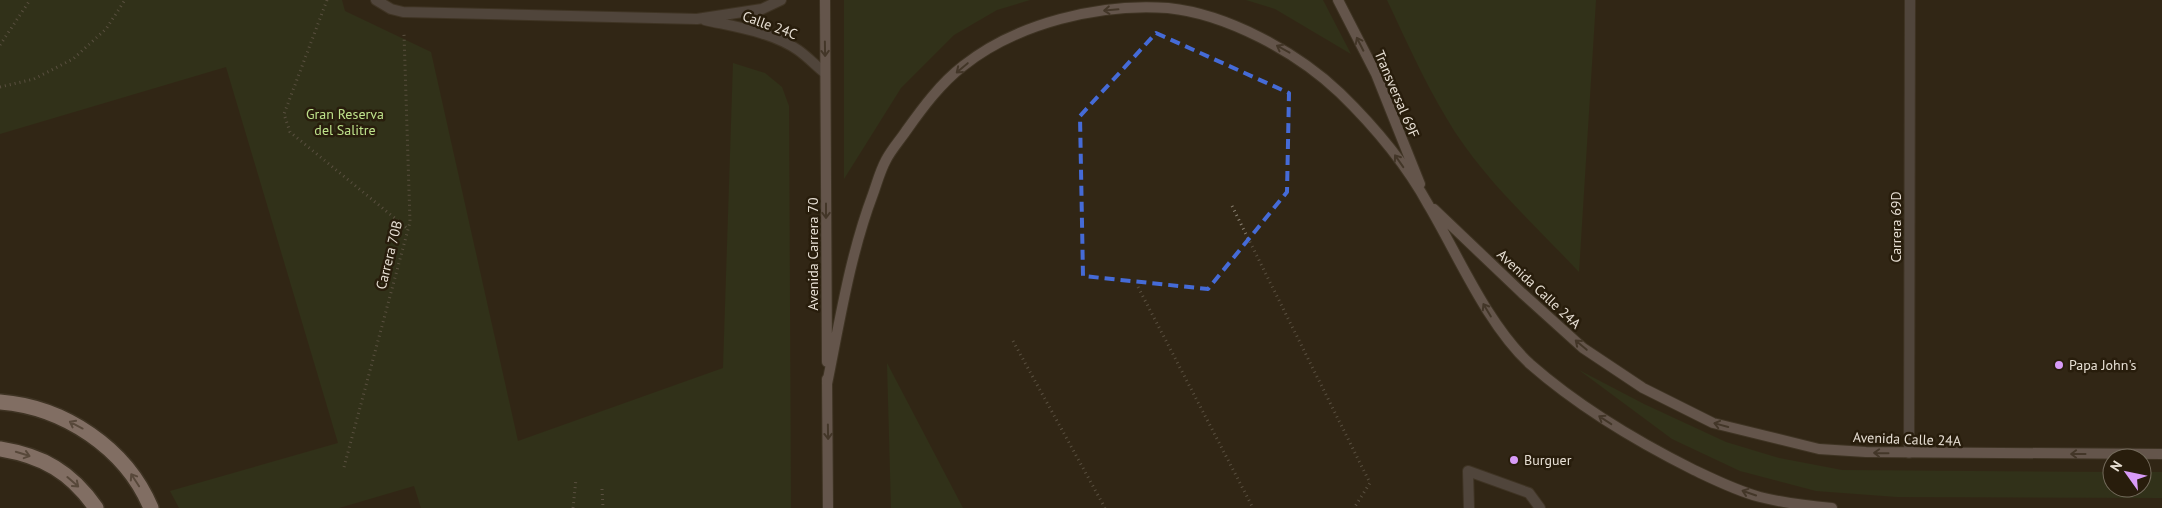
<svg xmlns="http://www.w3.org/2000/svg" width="2162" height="508" viewBox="0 0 2162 508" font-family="'PT Sans',sans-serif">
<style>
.green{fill:#313f1d}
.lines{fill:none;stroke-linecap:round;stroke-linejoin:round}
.lane-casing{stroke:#4f4434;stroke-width:12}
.street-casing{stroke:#4f4434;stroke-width:12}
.secondary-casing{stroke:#4f4434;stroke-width:12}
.highway-casing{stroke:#4f4434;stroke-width:18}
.path{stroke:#8a8172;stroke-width:3;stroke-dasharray:1 4;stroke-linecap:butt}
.lane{stroke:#766a69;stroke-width:10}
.street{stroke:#766a69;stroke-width:10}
.secondary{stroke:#a28f8c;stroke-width:10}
.highway{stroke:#e3c5c1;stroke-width:15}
.oneway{stroke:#594b3f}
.oneway2{stroke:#867166}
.marked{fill:none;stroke:#456bd7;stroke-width:4;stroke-dasharray:10 6;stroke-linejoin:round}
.poi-dot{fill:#d89bf8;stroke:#281d0c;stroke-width:2}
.labels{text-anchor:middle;stroke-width:5;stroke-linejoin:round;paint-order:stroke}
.street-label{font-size:14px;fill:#e7dfd4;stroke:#281d0c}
.park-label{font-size:14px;fill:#bee28b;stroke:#281d0c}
.poi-label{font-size:14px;fill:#e7dfd4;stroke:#281d0c;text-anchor:start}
</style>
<rect width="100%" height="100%" fill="#322715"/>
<path class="green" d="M0 0H342L345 11 431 52 518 441 723 368 733 63 765 73 782 87 789 106 791 508H421L414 486 339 508H179L170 491 338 443 226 67 0 134Z
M844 0H1030L997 10 954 35 901 88 844 179Z
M1246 0H1323L1351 54 1275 9Z
M1387 0H1596L1579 272C1533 223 1481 177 1447 119 1424 81 1406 40 1387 0Z
M887 363 963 508H891Z
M1579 370 1644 404 1726 442 1779 458 1842 470 2112 472V488H2142V472H2162V498L1897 497 1816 491 1740 471 1672 439Z"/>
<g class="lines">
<defs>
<path id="lane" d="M1469 508 1468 471 1529 493 1540 508"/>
<path id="street" d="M376 0 391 9 403 12 697 19 762 9 781 0
M705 20C736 27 772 32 798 50 808 57 816 66 825 73
M1909 453 1910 0"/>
<path id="secondary" d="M825 0 827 362
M1338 0 1376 74 1420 184
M1434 209 1522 293 1583 348 1643 388 1713 423 1819 449 1866 452 2162 454
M827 379 828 508
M827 384C840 320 850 255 873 194 877 183 880 171 886 160 891 150 900 140 906 131 923 107 941 83 963 66 1017 23 1100 3 1168 8 1227 14 1297 52 1340 93 1374 126 1406 164 1429 206 1459 257 1487 324 1530 364 1579 407 1636 441 1694 470 1715 480 1737 491 1760 497 1784 503 1808 506 1832 508"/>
<path id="highway" d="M0 402C64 407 126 448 151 508
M0 449C43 456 71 472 96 508"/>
</defs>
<use href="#lane" class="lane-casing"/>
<use href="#street" class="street-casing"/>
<use href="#secondary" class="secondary-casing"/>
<use href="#highway" class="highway-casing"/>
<path class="path" d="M327 0 284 114 290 132 408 229
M0 45 30 0
M0 87 34 79 73 59 106 29 125 0
M1232 206 1370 483 1354 508
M1138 287 1253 508
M1013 341 1105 508
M344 467 410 222 404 34
M602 489 603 508
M573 508 576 479"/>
<use href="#lane" class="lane"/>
<use href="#street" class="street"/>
<use href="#secondary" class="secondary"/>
<use href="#highway" class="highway"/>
</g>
<defs><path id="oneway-shaft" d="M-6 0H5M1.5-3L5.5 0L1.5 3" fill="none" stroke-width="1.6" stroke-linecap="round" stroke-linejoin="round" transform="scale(1.25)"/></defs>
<g class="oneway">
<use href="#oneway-shaft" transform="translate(1111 10) rotate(175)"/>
<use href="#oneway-shaft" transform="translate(1360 44) rotate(-117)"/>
<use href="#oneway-shaft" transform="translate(825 49) rotate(89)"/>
<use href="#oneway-shaft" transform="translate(1283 49) rotate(-151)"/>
<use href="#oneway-shaft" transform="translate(962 68) rotate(140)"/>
<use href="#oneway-shaft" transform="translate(1399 161) rotate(-125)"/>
<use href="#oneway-shaft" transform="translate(826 211) rotate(90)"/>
<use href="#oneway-shaft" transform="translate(1487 310) rotate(-121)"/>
<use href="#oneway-shaft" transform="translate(1581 345) rotate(-140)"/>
<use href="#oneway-shaft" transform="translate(1605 420) rotate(-147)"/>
<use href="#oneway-shaft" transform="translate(1721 425) rotate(-165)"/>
<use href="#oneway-shaft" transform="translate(828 432) rotate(89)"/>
<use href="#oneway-shaft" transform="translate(1881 453) rotate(-179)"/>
<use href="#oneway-shaft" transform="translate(2078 454) rotate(-180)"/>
<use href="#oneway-shaft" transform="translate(1749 493) rotate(-161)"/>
</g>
<g class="oneway2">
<use href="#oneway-shaft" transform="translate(76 425) rotate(-152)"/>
<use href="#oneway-shaft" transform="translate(23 454) rotate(17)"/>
<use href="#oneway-shaft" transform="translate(135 480) rotate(-123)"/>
<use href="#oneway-shaft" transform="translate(73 482) rotate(41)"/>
</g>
<path d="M0 0H2162V508H0ZM1156 33 1289 93 1287 192 1208 289 1083 276 1080 116Z" fill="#322715" fill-opacity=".55" fill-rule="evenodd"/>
<path class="marked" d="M1156 33 1289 93 1287 192 1208 289 1083 276 1080 116Z"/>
<g class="poi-dot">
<circle cx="2059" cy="365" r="5"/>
<circle cx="1514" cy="460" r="5"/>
</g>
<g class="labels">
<g class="street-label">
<text transform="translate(770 25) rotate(20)" y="5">Calle 24C</text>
<text transform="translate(1397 94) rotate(67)" y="5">Transversal 69F</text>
<text transform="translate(1896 227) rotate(-90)" y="5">Carrera 69D</text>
<text transform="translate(813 254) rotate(-90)" y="5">Avenida Carrera 70</text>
<text transform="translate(389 255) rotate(-76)" y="5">Carrera 70B</text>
<text transform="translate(1539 289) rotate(43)" y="5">Avenida Calle 24A</text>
<text transform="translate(1907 439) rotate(2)" y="5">Avenida Calle 24A</text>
</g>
<g class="park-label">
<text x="345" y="119">Gran Reserva<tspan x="345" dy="16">del Salitre</tspan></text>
</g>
<g class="poi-label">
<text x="2069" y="370">Papa John's</text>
<text x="1524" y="465">Burguer</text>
</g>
</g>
<g transform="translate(2127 473) rotate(303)"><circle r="24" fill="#281d0c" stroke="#746b5c"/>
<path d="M0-4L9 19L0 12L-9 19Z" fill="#d89bf8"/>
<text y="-8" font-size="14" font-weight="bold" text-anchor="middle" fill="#e7dfd4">N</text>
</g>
</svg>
